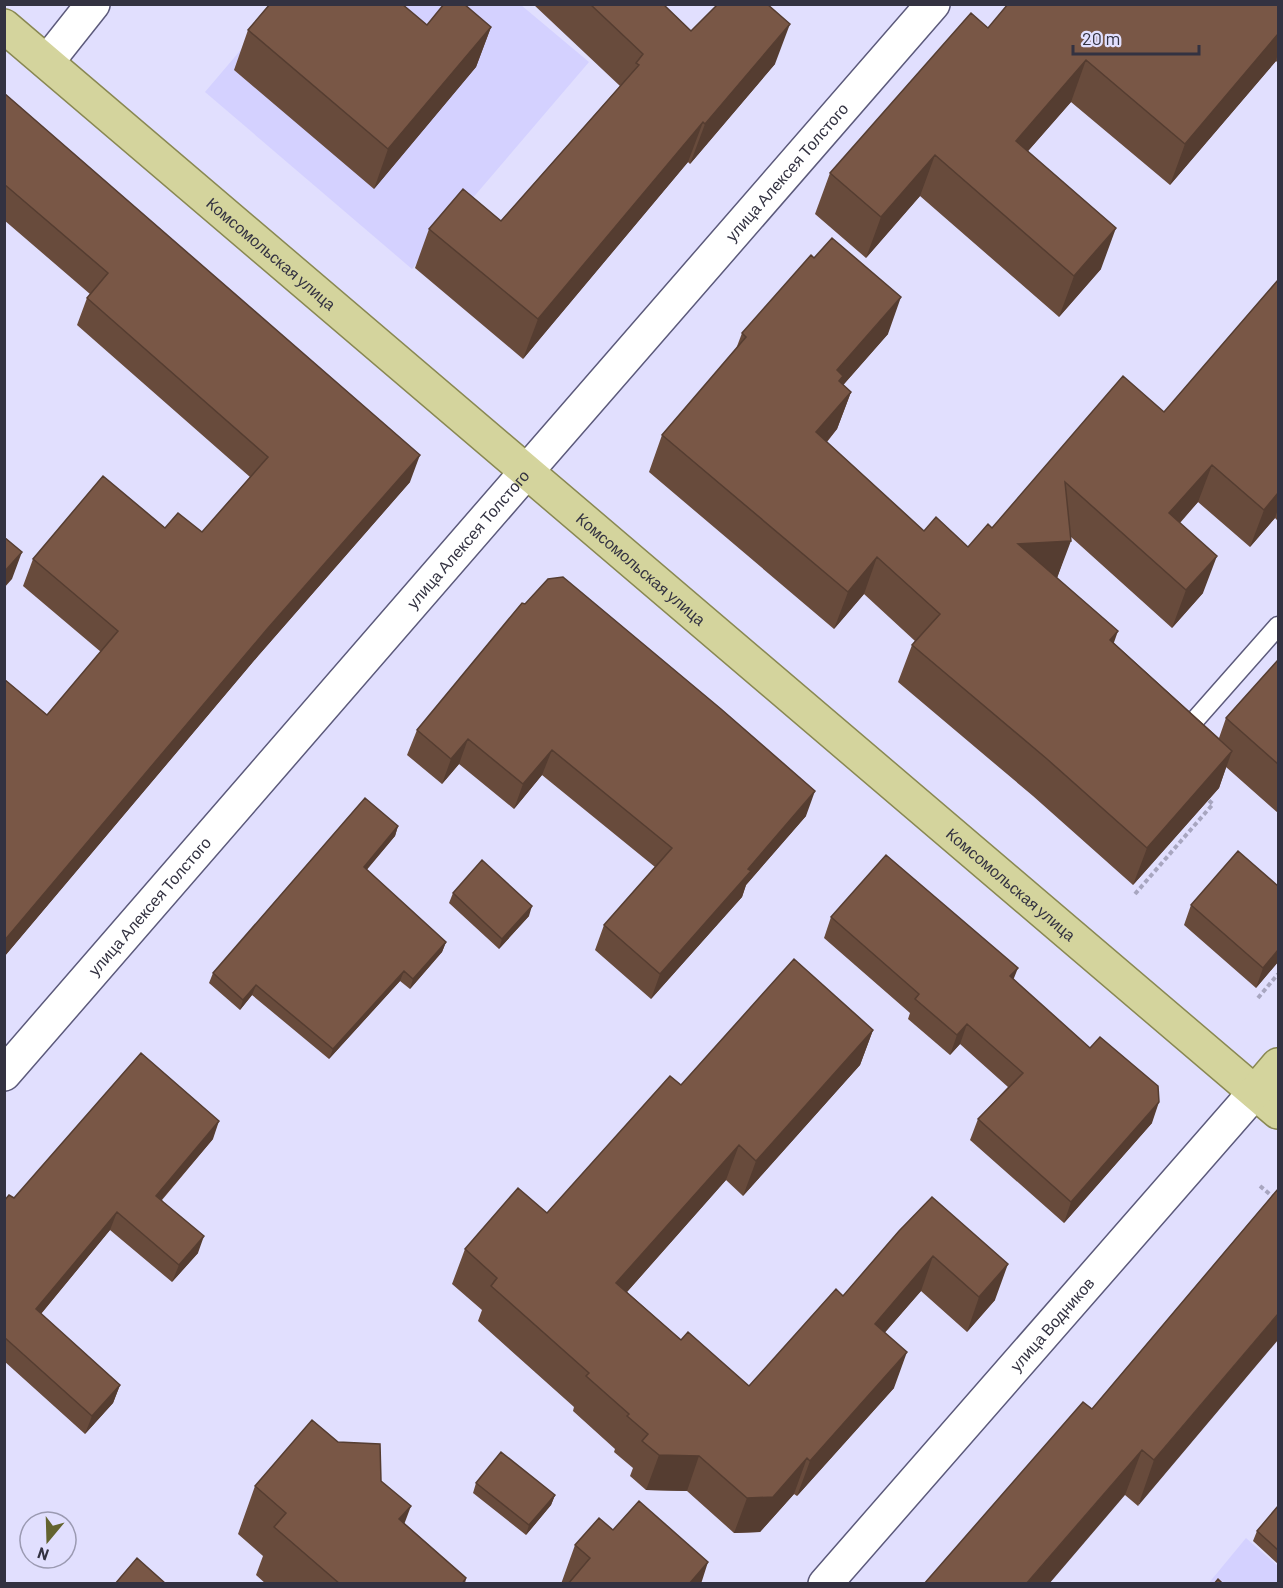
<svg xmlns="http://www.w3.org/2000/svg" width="1283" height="1588" viewBox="0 0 1283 1588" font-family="Barlow,sans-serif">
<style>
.built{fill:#d4d1ff}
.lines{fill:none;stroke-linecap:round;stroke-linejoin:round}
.service-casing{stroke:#5c5a7b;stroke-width:21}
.minor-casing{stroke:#5c5a7b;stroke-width:36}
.tertiary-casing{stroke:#5c5a7b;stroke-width:36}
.secondary-casing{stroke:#5c5a7b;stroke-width:36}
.primary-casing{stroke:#898852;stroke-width:36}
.path{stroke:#a8a6c0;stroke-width:4;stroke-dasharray:4.5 3;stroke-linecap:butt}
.service{stroke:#fff;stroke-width:18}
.minor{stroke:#fff;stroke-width:33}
.tertiary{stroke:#fff;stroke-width:33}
.secondary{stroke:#fff;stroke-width:33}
.primary{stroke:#d4d49d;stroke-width:33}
.wall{fill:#684b3c}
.shaded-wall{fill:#553d31}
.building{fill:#795746;stroke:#553d31;stroke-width:1.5}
.labels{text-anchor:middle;stroke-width:6;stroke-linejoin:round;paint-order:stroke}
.street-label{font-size:16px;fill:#333241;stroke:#e1dffe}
</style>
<rect width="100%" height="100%" fill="#e1dffe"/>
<path class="built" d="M279 5H521L589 62 412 269 205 92Z
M1246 1538 1278 1566V1583L1208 1584Z"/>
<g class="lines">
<defs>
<path id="service" d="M1180 737 1278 626"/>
<g id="minor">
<path id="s1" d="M527 471 933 4"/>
</g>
<g id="tertiary">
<path id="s2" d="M825 1584 1255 1092"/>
</g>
<g id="secondary">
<path d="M47 62 93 4"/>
<path id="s3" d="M4 1074 527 471"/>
</g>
<g id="primary">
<path id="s4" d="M4 26 1278 1112"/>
<path d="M1255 1092 1278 1065"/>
</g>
</defs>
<use href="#service" class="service-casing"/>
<use href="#minor" class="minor-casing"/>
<use href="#tertiary" class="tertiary-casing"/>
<use href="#secondary" class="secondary-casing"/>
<use href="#primary" class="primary-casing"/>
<path class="path" d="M1135 894 1213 804 1206 798
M1258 998 1278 974
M1260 1186 1278 1201"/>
<use href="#service" class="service"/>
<use href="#minor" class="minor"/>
<use href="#tertiary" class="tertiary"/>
<use href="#secondary" class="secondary"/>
<use href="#primary" class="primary"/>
</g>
<path class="wall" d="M533 4H663L691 31 717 5 716 4H767L775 64 690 164 688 162 523 359 415 268 429 229 501 221 620 86Z
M1278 4V63L1276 61 1170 185 1071 102 1028 151 1101 269 1059 317 920 196 866 258 815 214 830 173 988 28Z
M427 25 491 27 476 67 374 189 234 70 248 30Z
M4 93 410 482 258 656 4 957V679L47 715 101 652 23 586 33 559 165 528 202 532 250 477 77 325 87 298 90 294 4 220Z
M1278 280V521L1275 518 1250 547 1198 502 1180 523 1203 593 1172 628 1071 537 1057 578 1114 643 1219 738 1226 718 1278 660V813L1226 767 1219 788 1133 885 1033 796 898 682 912 645 915 641 864 594 834 629 649 472 662 435 736 349 742 333 888 334 843 385 851 392 837 429 827 442 924 531 968 547 992 528 1164 412Z
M522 603 806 816 746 885 742 897 651 999 595 950 604 925 655 867 542 775 514 809 459 764 442 784 407 755 417 730Z
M398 826 395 836 366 870 446 942 442 952 410 989 400 981 329 1059 252 995 240 1010 209 983 213 973Z
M453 893 529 916 499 949 449 903Z
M1191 905 1278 962 1256 988 1184 925Z
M831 917 1013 980 1152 1123 1064 1223 970 1140 978 1119 1008 1087 960 1044 950 1055 908 1019 910 1013 824 938Z
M873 1030 860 1065 743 1196 726 1180 627 1292 681 1340 749 1386 843 1296 899 1231 995 1300 967 1332 921 1291 885 1332 894 1388 797 1496 794 1494 760 1532 734 1533 687 1491 646 1490 630 1476 633 1468 614 1452 615 1449 573 1411 574 1407 478 1321 482 1310 452 1284 465 1249 547 1213 681 1085Z
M213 1139 162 1200 198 1253 172 1282 110 1230 41 1314 120 1385 113 1403 85 1434 4 1361V1201Z
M1278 1189 1138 1506 1125 1495 1092 1409Z
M381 1481 404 1523 466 1578 465 1584H266L256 1575 263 1556 238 1534 255 1486Z
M476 1483 555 1495 551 1505 526 1535 473 1493Z
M1278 1506V1564L1253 1541 1257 1531Z
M613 1530 701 1584H561L575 1545Z"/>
<path class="shaded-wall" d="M790 24 775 64 690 164 705 124Z
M491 27 476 67 374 189 388 149Z
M1278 34V53L1276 61 1170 185 1185 144Z
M1086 60 1071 102 1001 182 1016 141Z
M703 122 688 162 523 359 538 319Z
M935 155 920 196 866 258 881 217Z
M1116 228 1101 269 1059 317 1074 276Z
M901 297 888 334 838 391 837 370Z
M851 392 837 429 803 470 816 432Z
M420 455 410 482 258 656 4 957V941L268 628Z
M1212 465 1198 502 1155 550 1169 513Z
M1278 493V509L1275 518 1250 547 1264 510Z
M1071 541 1057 578 1018 544Z
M22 552 12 579 4 588V572Z
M1217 556 1203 593 1172 628 1186 590Z
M877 557 864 594 834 629 848 592Z
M1118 631 1105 668 1110 640Z
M468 739 459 764 442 784 451 759Z
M552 750 542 775 514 809 523 784Z
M1232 751 1219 788 1133 885 1147 848Z
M815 791 806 816 746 885 742 897 651 999 660 974 748 869Z
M398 826 395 836 360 878 364 867Z
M532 906 529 916 499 949 502 939Z
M446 942 442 952 410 989 413 979Z
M1278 950V962L1256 988 1263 968Z
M1018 968 1010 988V976Z
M404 971 400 981 329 1059 333 1049Z
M256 985 252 995 240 1010 243 1000Z
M967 1024 960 1044 950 1055 957 1035Z
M873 1030 860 1065 743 1196 756 1161Z
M1159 1102 1152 1123 1064 1223 1071 1202Z
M219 1121 213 1139 150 1213 156 1196Z
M739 1145 726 1180 603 1319 616 1283Z
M117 1212 110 1230 30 1327 36 1309Z
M204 1236 198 1253 172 1282 179 1265Z
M933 1256 921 1291 862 1359 875 1324Z
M1008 1264 995 1300 967 1332 979 1297Z
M1278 1314V1340L1138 1506 1154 1460Z
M907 1352 894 1388 797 1496 810 1461Z
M120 1385 113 1403 85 1434 92 1416Z
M1142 1450 1125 1495 1049 1584H1026Z
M659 1455 699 1456 687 1491 646 1490Z
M807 1458 794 1494 760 1532 734 1533 747 1498Z
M555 1495 551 1505 526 1535 529 1525Z
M411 1506 393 1554 399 1519Z
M708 1562 701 1584H689Z"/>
<path class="building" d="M270 4H402L427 25 444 4H464L491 27 388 149 248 30Z
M590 4H663L691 31 718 4H767L790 24 705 124 703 122 538 319 429 229 463 189 501 221 639 65 636 63 643 54Z
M1008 4H1278V34L1185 144 1086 60 1016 141 1116 228 1074 276 935 155 881 217 830 173 971 13 988 28Z
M4 93 420 455 268 628 4 941V679L47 715 118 631 33 559 103 476 165 528 178 513 202 532 268 457 87 298 108 273 4 184Z
M832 238 901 297 837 370 843 376 839 381 851 392 816 432 924 531 936 517 968 547 988 524 992 528 1123 376 1164 412 1278 280V493L1264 510 1212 465 1169 513 1217 556 1186 590 1065 482 1071 541 1018 544 1118 631 1110 640 1232 751 1147 848 1047 759 912 645 940 614 877 557 848 592 662 435 746 337 742 333 811 255 814 258Z
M4 537 22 552 4 572Z
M563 577 721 709 815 791 748 869 751 871 660 974 604 925 672 848 552 750 523 784 468 739 451 759 417 730 522 603 525 604 548 579Z
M1278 660V764L1226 718Z
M365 798 398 826 364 867 446 942 413 979 404 971 333 1049 256 985 243 1000 213 973Z
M1238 851 1278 886V950L1263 968 1191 905Z
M886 855 1018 968 1010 976 1090 1048 1100 1037 1158 1086 1159 1102 1071 1202 978 1119 1023 1073 967 1024 957 1035 915 999 919 994 831 917Z
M482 860 532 906 502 939 453 893Z
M794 959 873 1030 756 1161 739 1145 616 1283 681 1340 688 1332 749 1386 836 1289 843 1296 899 1231 932 1197 1008 1264 979 1297 933 1256 875 1324 907 1352 810 1461 807 1458 773 1497 747 1498 699 1456 659 1455 642 1441 648 1434 627 1416 629 1414 586 1376 589 1373 491 1286 497 1278 465 1249 518 1188 547 1213 670 1076 681 1085Z
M141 1053 219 1121 156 1196 204 1236 179 1265 117 1212 36 1309 120 1385 92 1416 4 1337V1201L9 1195 14 1198Z
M1278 1189V1314L1154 1460 1142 1450 1026 1584H924L1083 1402 1092 1409Z
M312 1420 338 1442 380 1444 381 1481 411 1506 399 1519 466 1578 462 1584H340L274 1527 286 1513 255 1486Z
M501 1452 555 1495 529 1525 476 1483Z
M639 1501 708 1562 689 1584H568L590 1558 575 1545 599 1518 613 1530Z
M1278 1506V1550L1257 1531Z
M137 1558 166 1584H115Z
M1218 1579 1223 1584H1214Z"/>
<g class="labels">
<g class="street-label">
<text dy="6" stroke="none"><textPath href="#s1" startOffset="396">улица Алексея Толстого</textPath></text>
<text dy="6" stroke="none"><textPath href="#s4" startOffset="351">Комсомольская улица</textPath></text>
<text dy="6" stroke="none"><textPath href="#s3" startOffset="708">улица Алексея Толстого</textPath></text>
<text dy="6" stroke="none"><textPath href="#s4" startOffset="837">Комсомольская улица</textPath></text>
<text dy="6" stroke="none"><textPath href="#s4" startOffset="1323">Комсомольская улица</textPath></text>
<text dy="6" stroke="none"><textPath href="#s3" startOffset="222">улица Алексея Толстого</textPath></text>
<text dy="6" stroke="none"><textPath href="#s2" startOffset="345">улица Водников</textPath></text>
</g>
</g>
<rect width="1283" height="1588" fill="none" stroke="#333241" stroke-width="12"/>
<g transform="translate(48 1540) rotate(199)"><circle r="28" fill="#e1dffe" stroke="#9b9ab2" stroke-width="1.5"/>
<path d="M0-4.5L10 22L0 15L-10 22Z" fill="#63632f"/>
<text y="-9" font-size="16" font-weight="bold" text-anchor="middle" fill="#333241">N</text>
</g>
<path d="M1073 45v9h126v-9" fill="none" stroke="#333241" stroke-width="3"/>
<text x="1082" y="45" font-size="18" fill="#333241" stroke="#e1dffe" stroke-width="4.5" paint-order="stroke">20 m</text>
</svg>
